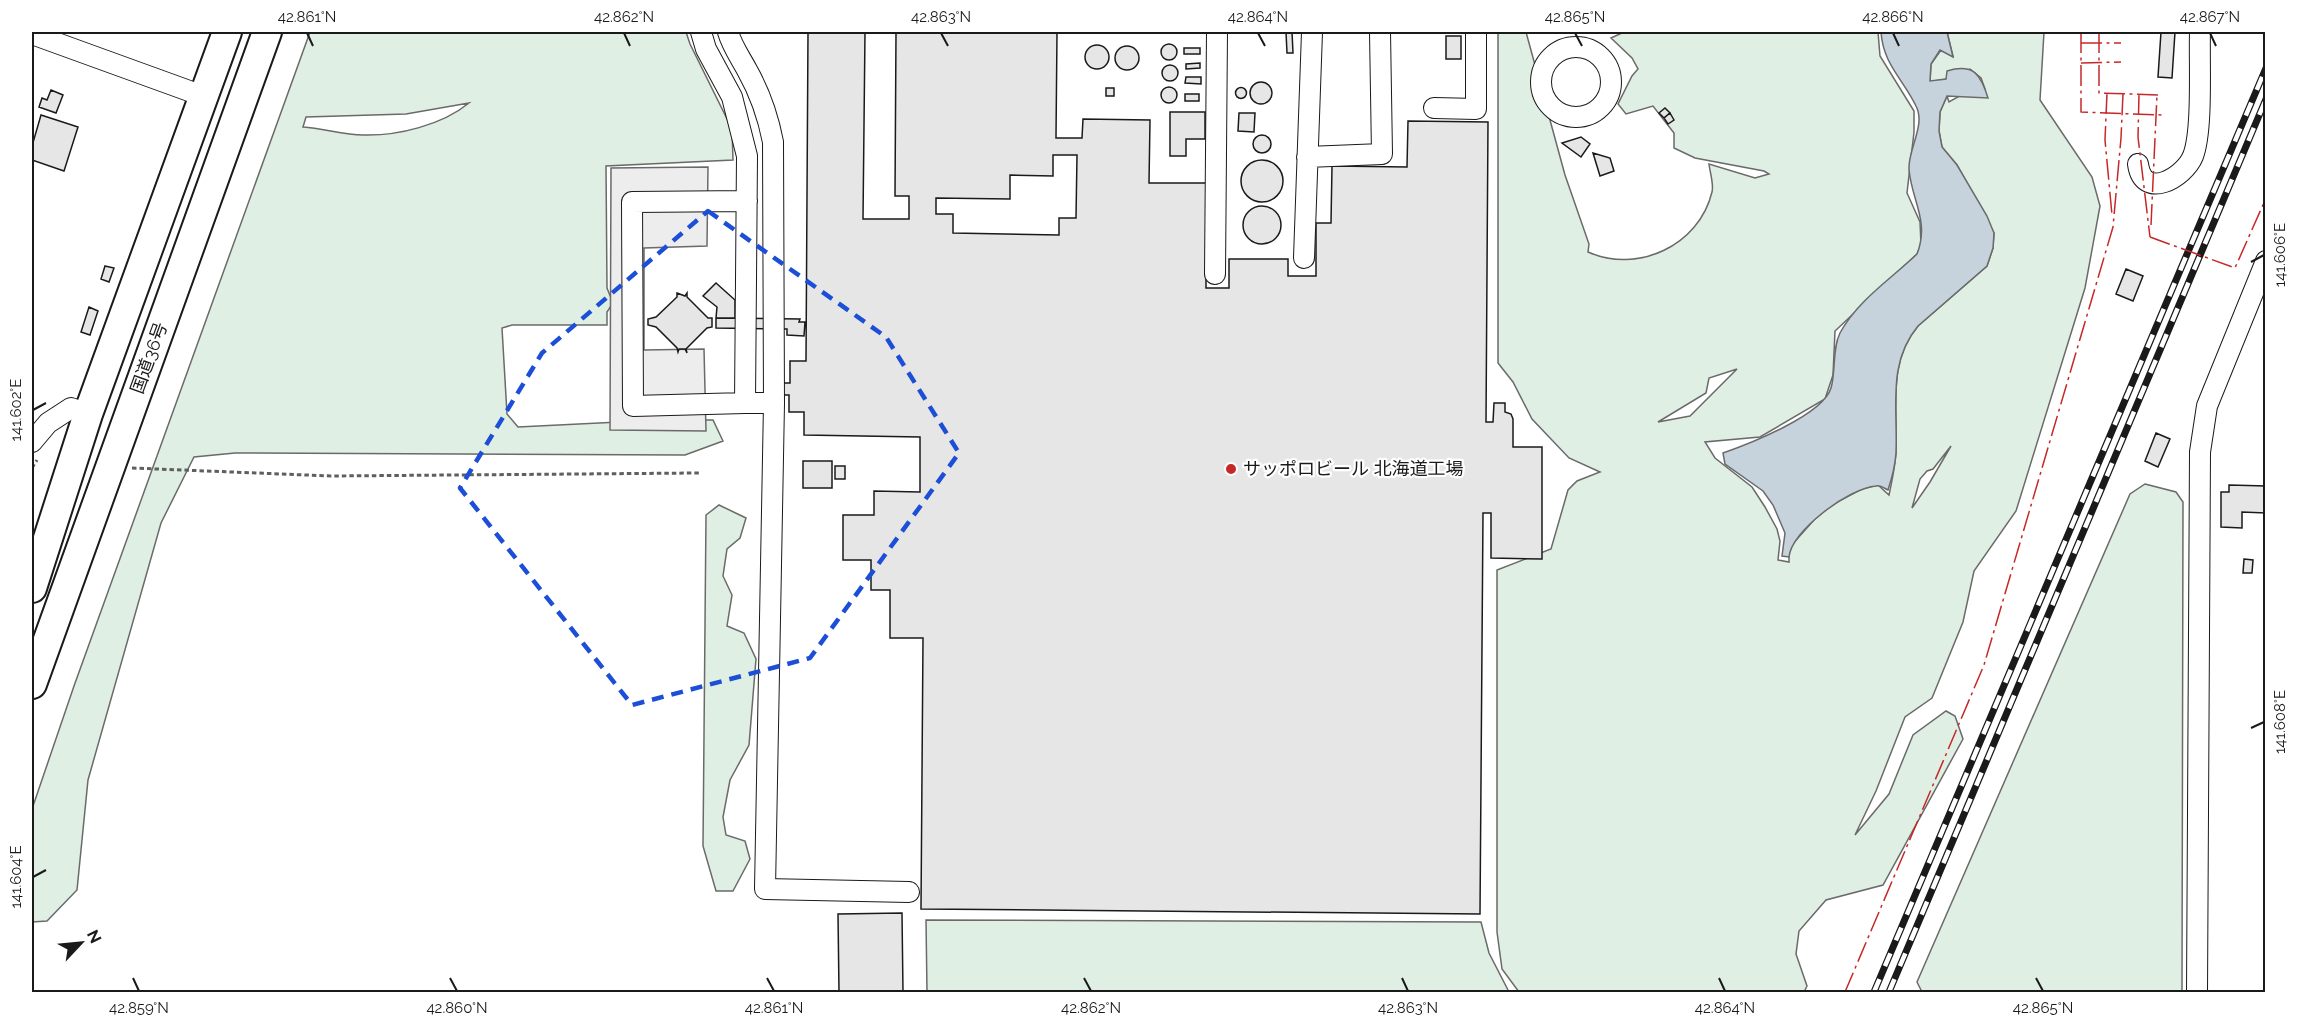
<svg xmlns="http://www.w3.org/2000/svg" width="2297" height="1024" viewBox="0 0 2297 1024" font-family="Raleway,'Noto Sans JP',sans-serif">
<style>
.green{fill:#e0efe3;stroke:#6a6a6a;stroke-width:1.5;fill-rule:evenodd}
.parking{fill:#ededed;stroke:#6a6a6a;stroke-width:1.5}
.water{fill:#c6d2dc;stroke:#6a6a6a;stroke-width:1.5}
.building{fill:#e6e6e6;stroke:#1a1a1a;stroke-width:1.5;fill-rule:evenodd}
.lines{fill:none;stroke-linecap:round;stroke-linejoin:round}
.minor-casing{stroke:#1a1a1a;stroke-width:22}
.highway-casing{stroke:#1a1a1a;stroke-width:32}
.path{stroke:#5f5f5f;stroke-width:3;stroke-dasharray:4.5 3;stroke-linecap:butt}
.minor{stroke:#fff;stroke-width:20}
.highway{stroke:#fff;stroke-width:28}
.rail-casing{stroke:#1a1a1a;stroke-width:7}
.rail{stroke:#fff;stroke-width:4.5;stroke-dasharray:14;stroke-linecap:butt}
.power{stroke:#c62828;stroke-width:1.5;stroke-dasharray:21 4.5 3 4.5;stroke-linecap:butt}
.marked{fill:none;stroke:#1d4ed8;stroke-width:4.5;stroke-dasharray:12 8;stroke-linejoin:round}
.ticks{fill:none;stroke:#1a1a1a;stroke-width:2}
.poi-dot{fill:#c62828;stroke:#fff;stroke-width:2}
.labels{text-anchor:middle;stroke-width:4.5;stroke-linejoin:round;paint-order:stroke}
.street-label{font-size:18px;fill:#1a1a1a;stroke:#fff}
.poi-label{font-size:18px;fill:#1a1a1a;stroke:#fff;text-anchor:start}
.neatline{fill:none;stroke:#1a1a1a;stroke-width:2}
.ticks-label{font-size:15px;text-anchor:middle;fill:#1a1a1a}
</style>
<rect width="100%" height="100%" fill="#fff"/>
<path class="green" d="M310 32H686L690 44 732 129 733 160 606 166 607 288 613 303 607 312V325H512L502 328 507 414 518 427 660 420H713L723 441 685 455 235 453 194 457 161 523 88 780 77 890 47 921 32 922V809L74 686ZM469 103C442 125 398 136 363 135 343 135 323 128 303 127L306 117 406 114Z
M1498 32H1526L1565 175 1589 244 1588 252C1637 274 1699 246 1712 192 1714 184 1710 173 1709 164L1755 178 1769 174 1764 171 1695 158 1674 148V133L1653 106 1626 114 1618 104 1632 76 1638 69 1632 58 1611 38 1624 32H1878L1880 56 1914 111V132L1907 193 1920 222 1921 245 1917 254 1835 331 1833 375 1825 399 1760 437 1705 442 1715 458 1752 487 1765 507 1777 529 1780 541 1778 560 1789 562V548L1814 520 1833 504 1862 489 1878 485 1889 495C1892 481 1895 467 1896 453 1898 408 1887 363 1918 326L1987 266 1993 248 1994 233 1957 165 1942 147 1939 131 1940 112 1947 96 1949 102 1972 89H1985L1981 78 1970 69 1947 79 1930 82 1931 64 1941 50 1953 56 1947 32H2044L2040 100 2092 177 2100 206 2085 288 2016 511 1974 571 1963 622 1932 698 1905 717 1876 791 1855 835 1889 794 1913 735 1946 711 1955 716 1963 739 1883 885 1826 900 1799 931 1796 954 1807 986 1804 992H1519L1502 969 1497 932V570L1551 549 1568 490 1577 481 1600 472 1569 458 1532 419 1513 382 1498 363ZM1737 369 1690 416 1658 422 1706 393 1709 378ZM1951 446 1930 482 1912 508 1920 479 1927 471 1933 469Z
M2145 484 2176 492 2183 502 2182 992H1922L1917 982 2130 494Z
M719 505 746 518 740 538 727 549 723 576 732 595 727 626 744 633 756 659 749 745 730 780 723 817 726 835 745 841 750 859 733 891H716L703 846 706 515Z
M926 920 1481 922 1489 953 1509 992H927Z"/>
<path class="parking" d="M708 167 707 246 644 248V350L704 349 706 431 610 430 611 168Z"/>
<path class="water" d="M1881 32H1947L1953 57 1940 50 1931 64 1930 81 1946 79 1947 71C1974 63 1981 75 1988 98L1947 96 1940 112 1939 131 1942 147 1957 165 1987 216 1994 233 1993 248 1987 266 1918 326C1887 363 1898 408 1896 453 1895 466 1892 478 1888 490 1884 488 1880 485 1876 486 1849 488 1791 531 1789 557L1782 556 1785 533 1773 505 1763 491 1725 464 1723 453C1749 444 1823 415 1831 388 1836 371 1832 349 1840 333 1857 301 1891 279 1917 254 1930 221 1911 199 1909 169 1908 149 1926 125 1916 106 1903 79 1883 64 1881 32Z"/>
<path class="building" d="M808 32H865L863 219H909V196H895L896 32 1057 33 1056 138H1082L1083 119 1150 120 1149 183H1206V288H1229V259H1288V276H1316V223H1331L1332 166 1407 167 1408 121 1488 122 1486 422H1493L1494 403H1505V412L1511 414 1513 419V447H1542V559L1491 558V513H1483L1480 914 921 909 923 638H890V590H871V560H843V515H874V491L920 492V437L804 435V412H789V395H782V383H790V361H806ZM1053 155H1077L1076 218H1059V235L953 233V214H936V198L1010 199V175L1053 176Z
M1286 32H1292L1293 53H1287Z
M2161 32H2175L2172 78 2158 77Z
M1446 36H1461V59H1446Z
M1161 52a8 8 0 1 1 16 0a8 8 0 1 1-16 0Z
M1085 57a12 12 0 1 1 24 0a12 12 0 1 1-24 0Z
M1115 58a12 12 0 1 1 24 0a12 12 0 1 1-24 0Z
M1184 48H1200V54H1184Z
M1200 63V68L1186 69V64Z
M1162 73a8 8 0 1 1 16 0a8 8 0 1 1-16 0Z
M1186 77H1201V84L1185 83Z
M1250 93a11 11 0 1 1 22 0a11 11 0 1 1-22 0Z
M1161 95a8 8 0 1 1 16 0a8 8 0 1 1-16 0Z
M1235.5 93a5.5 5.5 0 1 1 11 0a5.5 5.5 0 1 1-11 0Z
M1106 88H1114V96H1106Z
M51 90 63 95 56 113 39 107 42 98 47 100Z
M1185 94H1199V101H1185Z
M1665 108 1670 113 1664 118 1659 113Z
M1170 112H1205V139H1186V156H1170Z
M1239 113H1255L1254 132 1238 131Z
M1670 113 1674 120 1668 124 1664 118Z
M41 115 78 127 64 171 32 160V146Z
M1253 144a9 9 0 1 1 18 0a9 9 0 1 1-18 0Z
M1581 137 1590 144 1581 157 1562 143Z
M1593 153 1610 158 1614 171 1600 176Z
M1241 181a21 21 0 1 1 42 0a21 21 0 1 1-42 0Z
M1243 225a19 19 0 1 1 38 0a19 19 0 1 1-38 0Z
M105 266 114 268 109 282 101 279Z
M2126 269 2143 276 2133 301 2116 294Z
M716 283 735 300V318H716L717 307 703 296Z
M677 293 685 296 687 293V297L708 318H712V327L707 328 686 349 687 353 685 349H679L678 352 677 348 656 327 648 325V319L656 317 677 297Z
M89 307 98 311 90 335 81 332Z
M716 318 800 319 799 322H805L804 336 787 335V329L716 328Z
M2156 433 2170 439 2158 467 2145 461Z
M803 461H832V488H803Z
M835 466H845V479H835Z
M2229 485 2266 486V513L2242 512V528L2221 527V492H2229Z
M2244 559 2253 560 2252 573H2243Z
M902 913 903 992H839L838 914Z"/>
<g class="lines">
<defs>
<path id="minor" d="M701 32 706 49 732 97 747 156 745 403H774
M728 32C732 46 740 57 747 70 760 93 768 116 773 142L774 403 765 889 909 892
M32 34 203 96
M1541 82a35 35 0 1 1 70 0a35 35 0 1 1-70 0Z
M1434 108 1476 109V32
M1307 157 1382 154 1380 32
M2138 164C2143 201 2184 178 2193 156 2203 130 2199 62 2200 32
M1304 258 1312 32
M1215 274 1217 32
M745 403 633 406 632 202 747 201
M32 442 48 423 71 408 88 414
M2197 992 2200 452 2207 406 2266 261"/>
<path id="highway" d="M32 588 88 414 227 32
M32 684 267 32"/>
</defs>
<use href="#minor" class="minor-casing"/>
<use href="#highway" class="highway-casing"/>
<path class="path" d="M32 468 37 460
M132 468 331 476 699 473"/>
<use href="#minor" class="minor"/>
<use href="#highway" class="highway"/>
<defs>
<path id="rail" d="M1874 992 2266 68
M1889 992 2266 99"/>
</defs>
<use href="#rail" class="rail-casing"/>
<use href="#rail" class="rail"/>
<path class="power" d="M2081 32V112L2162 115
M2099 32V93L2161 95
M2081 43H2121
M2081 63 2121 62
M2107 93 2105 140 2112 215
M2139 94 2138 137 2150 237
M2151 225 2157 95
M2150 237 2235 268 2266 198
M1845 992 1984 665 2113 227 2121 138 2123 94"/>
</g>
<path class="marked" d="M708 211 886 337 959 453 810 658 632 705 460 488 542 353Z"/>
<path class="ticks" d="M307 33 313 46M624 33 630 46M941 33 948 46M1258 33 1265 46M1575 33 1582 46M1893 33 1899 46M2210 33 2216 46M2251 262 2264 255M33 410 46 403M2251 728 2264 722M33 877 46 870M133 978 139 991M450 978 457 991M767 978 774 991M1084 978 1091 991M1402 978 1408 991M1719 978 1725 991M2036 978 2043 991"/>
<circle class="poi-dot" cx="1231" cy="469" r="6"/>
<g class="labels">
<g class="street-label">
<text transform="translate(149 358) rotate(-70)" y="6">国道36号</text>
</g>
<g class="poi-label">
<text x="1243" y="475">サッポロビール 北海道工場</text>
</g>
</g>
<rect width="2297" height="1024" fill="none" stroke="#ffffff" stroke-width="66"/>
<g transform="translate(81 943) rotate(64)" stroke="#ffffff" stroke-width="4.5" paint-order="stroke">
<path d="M0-4.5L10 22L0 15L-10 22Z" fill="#1a1a1a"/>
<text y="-9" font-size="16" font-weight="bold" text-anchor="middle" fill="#1a1a1a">N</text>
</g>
<rect x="33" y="33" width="2231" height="958" class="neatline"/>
<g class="ticks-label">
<text x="307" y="22">42.861°N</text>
<text x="624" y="22">42.862°N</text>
<text x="941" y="22">42.863°N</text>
<text x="1258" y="22">42.864°N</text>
<text x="1575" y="22">42.865°N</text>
<text x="1893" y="22">42.866°N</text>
<text x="2210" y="22">42.867°N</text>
<text transform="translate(2280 255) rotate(-90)" y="5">141.606°E</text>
<text transform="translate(16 410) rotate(-90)" y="5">141.602°E</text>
<text transform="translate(2280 722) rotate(-90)" y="5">141.608°E</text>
<text transform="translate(16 877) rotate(-90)" y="5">141.604°E</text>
<text x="139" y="1013">42.859°N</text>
<text x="457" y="1013">42.860°N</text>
<text x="774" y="1013">42.861°N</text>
<text x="1091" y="1013">42.862°N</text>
<text x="1408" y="1013">42.863°N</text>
<text x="1725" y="1013">42.864°N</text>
<text x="2043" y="1013">42.865°N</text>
</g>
</svg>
